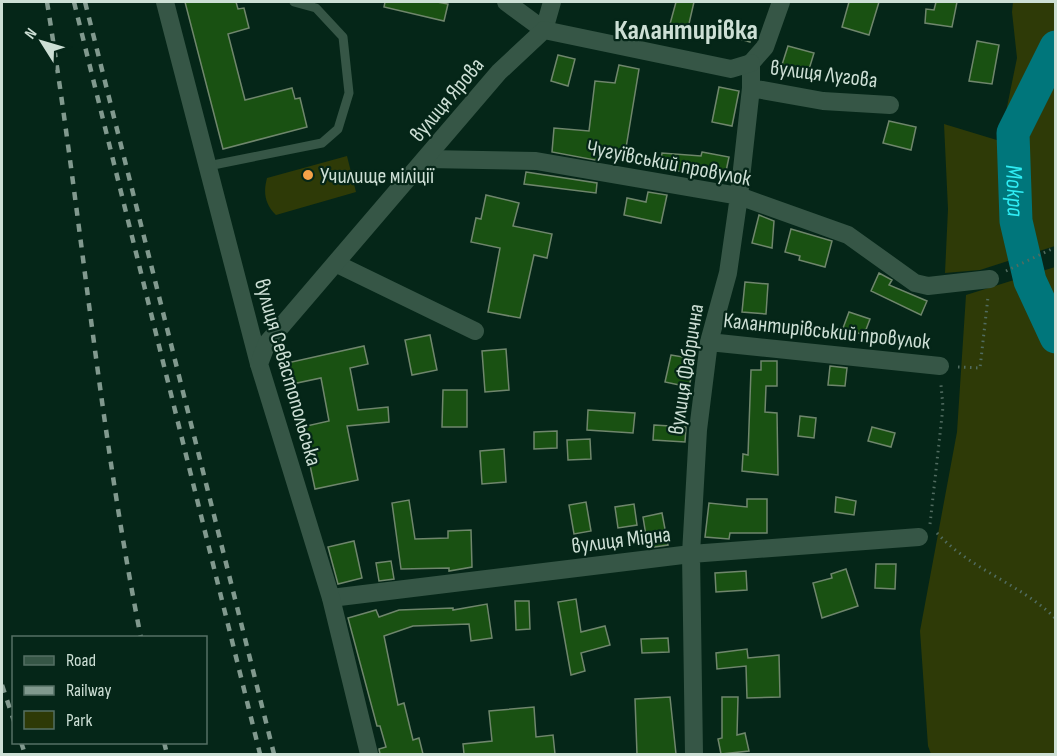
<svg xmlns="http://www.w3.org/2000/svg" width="1057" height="756" viewBox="0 0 1057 756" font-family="'Sofia Sans Condensed',sans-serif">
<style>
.green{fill:#2e3a07}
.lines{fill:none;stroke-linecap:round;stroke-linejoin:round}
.river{stroke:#00767b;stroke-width:33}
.building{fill:#195112;stroke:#6f866c;stroke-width:1.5}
.path{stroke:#516c60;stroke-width:3;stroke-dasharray:1.5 4.5;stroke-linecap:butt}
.lane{stroke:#365646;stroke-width:9}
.street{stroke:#365646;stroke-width:18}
.secondary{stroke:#365646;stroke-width:18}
.rail{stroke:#81998e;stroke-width:4.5;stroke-dasharray:8 8;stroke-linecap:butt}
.poi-dot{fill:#f6a248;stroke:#052618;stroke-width:2}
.labels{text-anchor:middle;stroke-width:4.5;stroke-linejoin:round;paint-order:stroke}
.street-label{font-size:22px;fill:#cddfd5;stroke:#052618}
.poi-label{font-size:22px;fill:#cddfd5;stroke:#052618;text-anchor:start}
.water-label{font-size:24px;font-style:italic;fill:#2eedf5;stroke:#052618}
.district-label{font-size:28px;font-weight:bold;fill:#cddfd5;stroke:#052618}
</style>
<rect width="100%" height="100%" fill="#052618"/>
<path class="green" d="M1013 2H1055V246L980 270 945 273 948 209 944 124 1000 141 1017 58 1012 12Z
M347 156 356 192 276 215C265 204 263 193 267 178Z
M1055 267V754H931L928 746 920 631 957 432 966 295Z"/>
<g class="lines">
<path class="river" id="s1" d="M1056 47 1013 133 1016 221 1030 281 1056 337"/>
</g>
<path class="building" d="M185 2H236L238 9 244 8 249 28 228 34 245 100 292 88 295 99 300 98 307 127 223 149Z
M385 2H437L448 4 444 21 384 7Z
M676 2H694L688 28 670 24Z
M849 2H879L869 35 842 27Z
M936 2H957L952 27 925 23 926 9 934 10Z
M727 20 754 27 750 42 723 34Z
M977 41 999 45 992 84 969 81Z
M788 46 814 53 806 79 780 71Z
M558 55 575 59 568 86 551 81Z
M619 65 639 69 624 160 601 156 600 161 552 152 554 128 589 131 595 81 615 83Z
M719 87 739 91 732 126 712 122Z
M889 121 916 127 911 150 883 143Z
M702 152 729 157 725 176 686 168V172L660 169 662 153 701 156Z
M526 172 597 183 596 193 524 184Z
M648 192 667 195 661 223 624 215 627 198 646 202Z
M486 195 519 203 513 226 552 234 547 258 534 255 520 318 488 312 500 248 471 242 476 218 481 219Z
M759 215 774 221 772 248 752 243Z
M791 229 832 241 825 267 799 260 800 256 785 252Z
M879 273 892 280 889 285 927 301 921 315 871 291Z
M745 282 768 284 766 314 742 312Z
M849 312 870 319 864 335 843 328Z
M430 335 437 370 412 375 405 340Z
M364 346 368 364 350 368 358 410 388 407 389 422 347 426 358 480 315 489 302 427 329 421 321 378 292 384 287 363Z
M506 349 509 390 485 392 482 351Z
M671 355 695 359 689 387 665 382Z
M761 361H777V386H766L765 412 777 413 778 475 742 471 743 454 748 455 751 370H761Z
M830 366 847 368 845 386 828 385Z
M443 390H467V427H442Z
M588 410 635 413 633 433 587 430Z
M800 416 816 418 814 438 798 436Z
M654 425 686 427 685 442 653 440Z
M872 427 895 433 891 447 868 441Z
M557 431V448L534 449V432Z
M590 439 591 459 568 460 567 440Z
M504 449 506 482 482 484 480 451Z
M836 497 856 501 854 515 835 512Z
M747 499H767V533H730L729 539 705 537 709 503 747 507Z
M409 500 415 539 448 538V531L471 530 472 567 449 571V568L401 569 392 503Z
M586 502 591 531 574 534 569 505Z
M634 504 637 525 618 528 615 507Z
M662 513 668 545 648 548 643 517Z
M354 541 362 578 338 584 328 547Z
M391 561 394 579 379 581 376 563Z
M876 564H896L895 589 875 588Z
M846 569 858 606 822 618 813 583 832 578 831 574Z
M746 571 747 590 716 592 715 573Z
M576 599 581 632 605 626 610 645 581 653 585 671 571 675 558 602Z
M515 601H529L530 629 516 630Z
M487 604 492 638 471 641 469 624 413 626 384 636 398 705 404 703 413 740 419 738 423 754H380L379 749 386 747 380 726H377L348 618 376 610 379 617 399 610 453 608V610Z
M668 638 669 652 642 653 641 639Z
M747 649 748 658 779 655 780 697 747 698 746 666 717 669 716 653Z
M670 697 676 754H637L635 699Z
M722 697H738L737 735 745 733 749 751 721 754 718 739 722 738Z
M534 707 536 737 553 735 555 754H464L463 744 492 741 489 711Z"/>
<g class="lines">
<path class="path" d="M1006 271 1056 247
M958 367 980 368 988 297
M930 524 943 407 941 385
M937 533C971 570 1021 584 1056 619"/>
<path class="lane" d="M208 166 322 143 338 129 349 93 343 37 316 8 294 2"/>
<path class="street" d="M165 2 259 364
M506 2 544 30 552 2
M751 88 823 101 890 105
M427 159 536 161 739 196 848 235 915 283 928 286 990 279
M337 264 475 331
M709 342 940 366
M331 598 691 554 919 537
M694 754 691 554 698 430 709 342 728 273 739 196 751 88V63L765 47 781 2"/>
<path class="secondary" d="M369 754 331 598 259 364 267 343 499 72 544 30 731 69 751 63"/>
<path class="rail" d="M47 2C81 213 99 427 141 638
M74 2 260 754
M85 2 274 754
M2 685 14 721
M21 742 25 754
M164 742 167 754"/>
</g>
<circle class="poi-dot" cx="308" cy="175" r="6"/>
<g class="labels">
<g class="street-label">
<text transform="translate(824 73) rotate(7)" y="8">вулиця Лугова</text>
<text transform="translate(446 99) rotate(-50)" y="8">вулиця Ярова</text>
<text transform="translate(669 162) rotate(11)" y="8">Чугуївський провулок</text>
<text transform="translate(827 330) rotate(6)" y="8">Калантирівський провулок</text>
<text transform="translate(685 369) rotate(-81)" y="8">вулиця Фабрична</text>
<text transform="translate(289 372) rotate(74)" y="8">вулиця Севастопольська</text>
<text transform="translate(621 539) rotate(-7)" y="8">вулиця Мідна</text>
</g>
<g class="poi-label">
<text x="320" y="183">Училище міліції</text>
</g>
<g class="water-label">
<text dy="8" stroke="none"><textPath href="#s1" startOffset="154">Мокра</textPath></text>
</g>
<g class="district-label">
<text x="686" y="39">Калантирівка</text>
</g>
</g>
<rect width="1057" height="756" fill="none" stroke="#cddfd5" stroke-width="6"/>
<rect x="12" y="636" width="195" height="108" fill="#052618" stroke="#557064" stroke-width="1.5"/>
<rect x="24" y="656" width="30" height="9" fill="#365646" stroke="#557064" stroke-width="1.5"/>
<text x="66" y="666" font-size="18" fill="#cddfd5">Road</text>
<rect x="24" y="686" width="30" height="9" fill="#81998e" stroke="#557064" stroke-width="1.5"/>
<text x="66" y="696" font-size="18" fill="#cddfd5">Railway</text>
<rect x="24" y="711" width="30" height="18" fill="#2e3a07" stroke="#557064" stroke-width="1.5"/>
<text x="66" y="726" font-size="18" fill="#cddfd5">Park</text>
<g transform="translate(42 42) rotate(307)" stroke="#052618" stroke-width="4.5" paint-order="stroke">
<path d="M0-4.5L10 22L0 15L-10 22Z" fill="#cddfd5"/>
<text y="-9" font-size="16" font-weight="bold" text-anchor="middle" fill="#cddfd5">N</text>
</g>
</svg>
